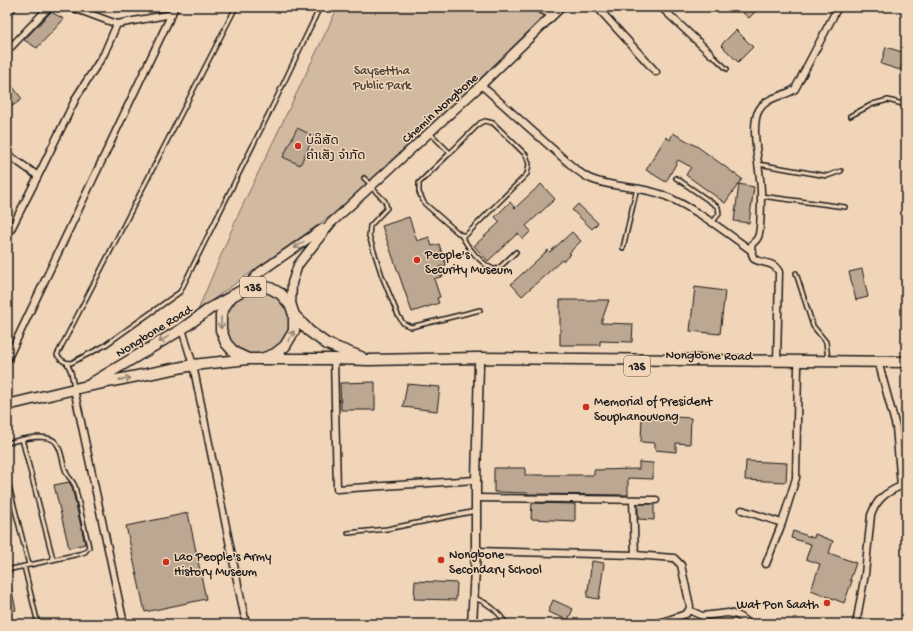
<svg xmlns="http://www.w3.org/2000/svg" width="913" height="631" viewBox="0 0 913 631" font-family="'Gochi Hand','Noto Sans Lao',sans-serif">
<style>
.green{fill:#d2baa1;stroke:#776b5e}
.building{fill:#bca792;stroke:#1c1c1c}
.lines{fill:none;stroke-linecap:round;stroke-linejoin:round}
.service-casing{stroke:#1c1c1c;stroke-width:6}
.minor-casing{stroke:#1c1c1c;stroke-width:9}
.tertiary-casing{stroke:#1c1c1c;stroke-width:11}
.trunk-casing{stroke:#1c1c1c;stroke-width:13}
.service{stroke:#f1d5b8;stroke-width:3}
.minor{stroke:#f1d5b8;stroke-width:6}
.tertiary{stroke:#f1d5b8;stroke-width:8}
.trunk{stroke:#f1d5b8;stroke-width:10}
.oneway{stroke:#918272}
.poi-dot{fill:#c8321e;stroke:#f1d5b8;stroke-width:1.5}
.labels{text-anchor:middle;stroke-width:3;stroke-linejoin:round;paint-order:stroke}
.shield{fill:#f1d5b8;stroke:#5c544b;stroke-width:1}
.shield-label{font-size:12px;font-weight:bold;fill:#1c1c1c}
.park-label{font-size:13px;fill:#4a443d;stroke:#f1d5b8}
.street-label{font-size:13px;fill:#1c1c1c;stroke:#f1d5b8}
.poi-label{font-size:13px;fill:#1c1c1c;stroke:#f1d5b8;text-anchor:start}
</style>
<rect width="100%" height="100%" fill="#f1d5b8"/>
<filter id="ink" filterUnits="userSpaceOnUse"><feTurbulence type="fractalNoise" baseFrequency=".025" numOctaves="2"/><feDisplacementMap in="SourceGraphic" scale="8" xChannelSelector="R" yChannelSelector="G"/><feConvolveMatrix kernelMatrix="1 2 1 2 8 2 1 2 1" color-interpolation-filters="sRGB"/></filter>
<g filter="url(#ink)">
<path class="green" d="M338 7H526L545 16 477 85 401 151 339 210 198 310 237 217Z
M262 288 278 295 289 306 292 329 274 351 249 357 228 342 223 314 232 299Z"/>
<path class="building" d="M736 7H760L749 18Z
M51 12 64 19 37 48 24 40Z
M736 30 753 47 738 62 721 45Z
M886 47 905 53 900 70 881 64Z
M7 79 22 99 7 110Z
M297 128 314 136 300 165 283 157Z
M673 133 698 147 742 179 725 203 686 175 691 167 678 160 666 182 646 170 666 137 670 140Z
M541 184 555 199 526 226 531 231 523 239 518 233 488 261 474 246 500 222 495 217 510 202 515 208Z
M739 184 754 187 749 223 734 221Z
M578 204 598 223 592 229 572 210Z
M409 217 417 241 429 237 432 246 439 244 446 265 439 267 443 276 434 279 440 297 437 298 439 303 412 312 382 226Z
M572 232 581 241 569 253 571 254 563 261 562 260 522 296 511 284 548 250 550 252Z
M862 269 868 297 856 300 849 272Z
M695 287 725 291 720 334 690 331Z
M560 300H609L601 323 633 324 632 342 600 341V345H560Z
M375 382V410H341L340 383Z
M407 384 440 387 437 411 403 407Z
M642 415 691 418 690 444 676 443V452L655 450V443L641 442Z
M746 461 787 463 786 482 745 480Z
M639 462 653 463V479L628 478V495L528 494V493L494 492V468H525V475H594V470L639 469Z
M69 482 72 487 85 544 69 548 54 485Z
M532 503 575 504V521L531 519Z
M638 504H654V520L638 519Z
M188 513 206 599 145 612 126 526Z
M793 531 814 538 815 534 833 541 829 553 856 563 850 580 852 581 844 603 811 590 820 564 806 559 811 544 791 538Z
M592 561 604 563 599 599 587 597Z
M415 581 457 583 456 600 414 599Z
M10 582 16 610 7 612V583Z
M553 600 573 609 568 620 548 612Z"/>
<g class="lines">
<defs>
<path id="service" d="M236 7 57 355C61 360 64 363 71 363L104 346 180 292 278 95 320 7
M711 54 727 69
M850 116 873 104 888 100 906 105
M430 133 450 153 419 183V192L424 203 457 232 461 235H466L527 174 529 164 526 155 493 123 485 121 480 123 450 153
M758 164 827 176 841 171
M364 178 371 185
M676 178 718 207 719 214 712 223
M371 187 385 201 387 208 370 226 369 236 382 276 398 315 403 323 411 327 480 310
M761 196 845 207
M461 235C468 248 481 264 495 270L501 266 516 252
M623 248 637 188
M796 273 813 326 826 342 828 360
M67 363 71 372 74 387
M22 439 53 559
M7 443C19 440 50 431 57 444 63 453 62 465 67 474 69 478 73 481 75 486L89 547 85 552 79 554 7 570
M7 478 29 565
M348 533 387 529 476 511
M24 566 38 624
M475 598C488 603 499 612 506 624
M702 616 705 624
M69 624 76 623 81 624"/>
<path id="minor" d="M71 7 117 24 172 14
M536 7 552 15
M597 7 656 72
M661 7 711 54
M7 14 13 7
M11 47 49 7
M481 85 573 167C578 171 584 176 591 179 613 188 640 186 663 195 695 208 724 231 752 251
M7 154 38 176
M7 237 38 176 77 96 104 54 117 24
M182 329 193 365 246 624
M334 359 337 489 476 480
M7 360 175 7
M777 361 779 272C774 261 763 264 754 259 752 255 750 249 752 244 754 242 757 240 758 237 761 231 761 200 761 192 761 171 749 126 759 110 767 96 784 97 795 89L838 7
M74 389 124 624
M476 498 656 500
M633 501 635 555
M742 510 782 523
M476 551 635 555 674 558 681 565 690 606 689 610 686 614 656 624
M766 564 782 523 796 478 798 368
M689 610 702 616 728 613 737 615 749 624
M856 624 865 574 871 515C877 499 885 493 901 486L896 427 880 368"/>
<path id="tertiary" d="M243 290 260 272 322 229
M291 306 292 283 298 265 331 223 481 85 561 7
M472 624 476 551V480L479 365"/>
<path id="trunk" d="M294 315 309 331 327 344 361 357
M261 359 275 354 285 346 294 331V315L291 306 281 294 270 288 260 286 243 290 232 296 226 304 221 314V330L226 343 235 353 248 359H334L369 360 478 358 906 362
M92 383 182 329 211 308 229 298
M7 405 87 386 193 365 248 359"/>
</defs>
<use href="#service" class="service-casing"/>
<use href="#minor" class="minor-casing"/>
<use href="#tertiary" class="tertiary-casing"/>
<use href="#trunk" class="trunk-casing"/>
<use href="#service" class="service"/>
<use href="#minor" class="minor"/>
<use href="#tertiary" class="tertiary"/>
<use href="#trunk" class="trunk"/>
</g>
<defs><path id="oneway-shaft" d="M-6 0H5M1.5-3L5.5 0L1.5 3" fill="none" stroke-width="1.6" stroke-linecap="round" stroke-linejoin="round"/></defs>
<g class="oneway">
<use href="#oneway-shaft" transform="translate(299 245) rotate(145)"/>
<use href="#oneway-shaft" transform="translate(221 323) rotate(91)"/>
<use href="#oneway-shaft" transform="translate(291 336) rotate(-61)"/>
<use href="#oneway-shaft" transform="translate(164 339) rotate(149)"/>
<use href="#oneway-shaft" transform="translate(125 379) rotate(-11)"/>
</g>
</g>
<g class="poi-dot">
<circle cx="298" cy="146" r="4"/>
<circle cx="417" cy="260" r="4"/>
<circle cx="586" cy="407" r="4"/>
<circle cx="441" cy="560" r="4"/>
<circle cx="166" cy="562" r="4"/>
<circle cx="827" cy="603" r="4"/>
</g>
<g class="labels">
<g class="shield">
<rect x="240" y="277" width="26" height="20" rx="3"/>
<rect x="624" y="356" width="26" height="20" rx="3"/>
</g>
<g class="shield-label">
<text x="253" y="291">13S</text>
<text x="637" y="370">13S</text>
</g>
<g class="park-label">
<text x="382" y="74">Saysettha<tspan x="382" dy="15">Public Park</tspan></text>
</g>
<g class="street-label">
<text transform="translate(439 107) rotate(-42)" y="5">Chemin Nongbone</text>
<text transform="translate(153 330) rotate(-32)" y="5">Nongbone Road</text>
<text transform="translate(709 354) rotate(1)" y="5">Nongbone Road</text>
</g>
<g class="poi-label">
<text x="306" y="144">ບໍລິສັດ<tspan x="306" dy="15">ຄຳເສັງ ຈຳກັດ</tspan></text>
<text x="425" y="258">People's<tspan x="425" dy="15">Security Museum</tspan></text>
<text x="594" y="405">Memorial of President<tspan x="594" dy="15">Souphanouvong</tspan></text>
<text x="449" y="558">Nongbone<tspan x="449" dy="15">Secondary School</tspan></text>
<text x="174" y="560">Lao People's Army<tspan x="174" dy="15">History Museum</tspan></text>
<text x="819" y="608" text-anchor="end">Wat Pon Saath</text>
</g>
</g>
<rect width="913" height="631" fill="none" stroke="#f1d5b8" stroke-width="24"/>
<rect x="12" y="12" width="889" height="607" fill="none" stroke="#1c1c1c" stroke-width="1.5" filter="url(#ink)"/>
</svg>
